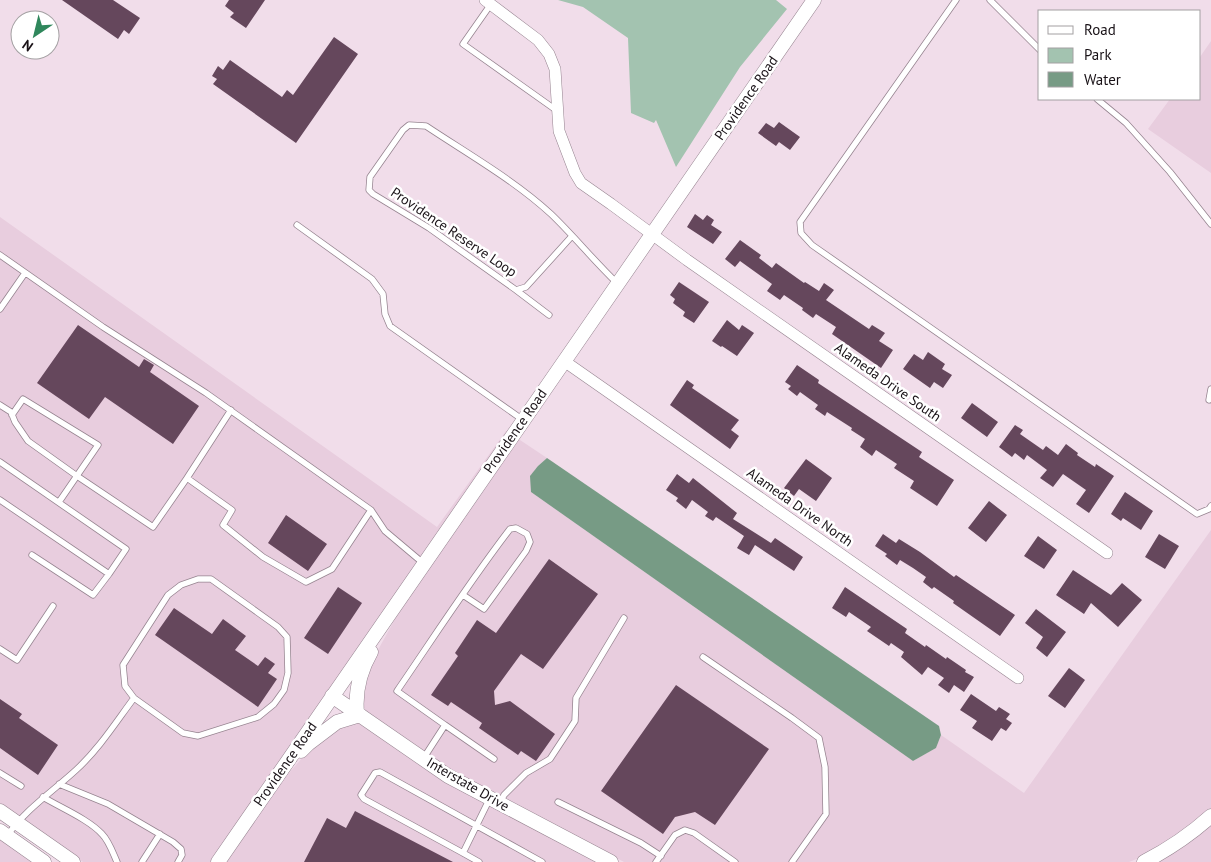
<svg xmlns="http://www.w3.org/2000/svg" width="1211" height="862" viewBox="0 0 1211 862" font-family="'PT Sans',sans-serif">
<style>
.built{fill:#e8cdde}
.green{fill:#a3c3b0}
.water{fill:#779b85}
.building{fill:#65475c}
.lines{fill:none;stroke-linecap:round;stroke-linejoin:round}
.service-casing{stroke:#968490;stroke-width:7}
.minor-casing{stroke:#968490;stroke-width:12}
.tertiary-casing{stroke:#968490;stroke-width:15}
.service{stroke:#fff;stroke-width:5.5}
.minor{stroke:#fff;stroke-width:11}
.tertiary{stroke:#fff;stroke-width:14}
.labels{text-anchor:middle;stroke-width:5;stroke-linejoin:round;paint-order:stroke}
.street-label{font-size:14px;fill:#191217;stroke:#fff}
</style>
<rect width="100%" height="100%" fill="#f1ddea"/>
<path class="built" d="M1211 41V173L1148 129 1170 99H1200V57Z
M0 217 437 527 506 431 508 432 211 862H83L0 803Z
M517 438 547 458 538 466 531 492 913 761 936 748 941 735 1024 793 1211 530V809L1190 828 1139 858 1129 862H624L451 770 365 711V708L362 709 365 680 373 659 400 610Z
M359 721 598 862H224L273 791 311 748 339 727Z
M1211 823V862H1156Z
M0 839 33 862H0Z"/>
<path class="green" d="M558 0H776L787 9 740 67 676 167 656 120 654 123 631 113 628 38 583 7Z"/>
<path class="water" d="M547 458 939 726 941 735 936 748 913 761 531 492 530 476 538 466Z"/>
<path class="building" d="M62 0H113L140 18 129 34 124 30 118 39Z
M229 0H265L246 28 230 17 234 13 225 6Z
M334 37 358 54 296 143 213 84 217 79 212 76 218 66 223 70 230 60 282 97 287 90 293 95Z
M779 122 800 137 790 150 779 142 776 146 758 133 766 123 774 128Z
M695 214 703 220 707 215 714 220 711 225 722 232 713 244 687 227Z
M740 240 761 255 759 258 772 268 776 263 804 283 805 282 819 291 824 283 834 290 826 300 869 329 872 325 885 333 879 341 893 350 881 368 832 334 836 327 816 314 813 318 802 310 803 308 784 295 780 300 767 291 772 284 740 261 735 267 725 259Z
M679 282 709 302 694 323 683 316 685 312 673 303 675 299 670 295Z
M727 320 739 330 742 325 754 333 737 356 722 346 721 347 712 341Z
M78 325 139 367 144 359 154 365 150 372 199 406 173 444 105 397 89 419 37 383Z
M928 352 945 364 942 369 952 375 943 388 934 382 930 388 903 369 914 354 923 360Z
M797 365 819 380 818 383 922 452 919 457 954 480 937 506 910 488 914 481 894 468 897 464 876 450 872 456 860 447 865 439 851 430 852 428 827 412 825 416 815 409 818 405 800 392 797 396 788 389 791 386 785 382Z
M687 380 694 385 692 388 739 420 731 430 739 436 730 449 670 405Z
M972 403 998 422 987 437 961 418Z
M1015 425 1023 430 1020 434 1043 450 1046 446 1058 455 1066 444 1078 453 1077 455 1095 467 1096 464 1114 476 1089 513 1076 504 1086 490 1063 474 1053 487 1040 478 1047 470 1027 455 1024 460 1015 453 1012 457 999 447Z
M806 459 832 478 816 501 799 489 794 496 784 488Z
M677 474 689 483 693 478 737 513 733 519 771 543 775 538 803 557 794 571 755 545 749 555 737 548 744 536 716 517 713 521 705 516 708 512 692 500 686 509 676 501 678 498 666 490Z
M1125 492 1153 511 1141 530 1123 518 1121 521 1111 514Z
M989 501 1007 515 986 542 968 528Z
M286 515 327 544 308 571 268 543Z
M883 534 896 543 899 539 920 552 954 577 956 575 1015 615 1000 636 953 603 954 601 934 587 932 589 923 582 926 577 913 568 900 560 897 565 885 556 887 554 875 546Z
M1159 534 1179 546 1165 569 1145 557Z
M1038 536 1057 550 1044 569 1024 556Z
M549 559 598 594 543 669 521 654 494 691 495 705 510 701 555 734 536 761 521 751 518 755 479 728 482 723 451 702 448 706 431 695 458 656 455 653 477 620 496 633Z
M1073 570 1111 595 1122 583 1142 600 1118 627 1091 603 1084 614 1056 595Z
M338 587 362 603 328 654 304 638Z
M845 587 907 629 905 633 925 647 926 645 946 659 947 657 966 670 965 672 974 677 964 692 954 685 949 693 938 685 944 678 928 667 922 675 901 657 904 652 891 643 889 646 867 631 871 627 849 612 846 617 832 608Z
M174 608 212 634 223 619 246 636 235 650 258 666 265 657 275 664 268 673 277 679 258 707 155 635Z
M1036 609 1066 632 1047 657 1036 648 1043 637 1025 623Z
M1069 668 1085 680 1065 708 1048 696Z
M676 685 769 749 715 825 695 812 675 817 663 834 601 791Z
M971 694 996 711 999 707 1010 714 1006 719 1012 723 1006 731 1001 728 992 741 972 728 977 721 960 710Z
M0 699 22 714 19 718 58 745 38 775 0 748Z
M355 811 453 862H304L327 818 346 828Z"/>
<g class="lines">
<defs>
<path id="service" d="M956 0 800 222 801 233 812 245 1197 514 1209 509 1211 506
M990 0 1040 50
M491 4 463 44 556 110
M1097 99 1126 123 1170 172 1211 224
M297 225 372 279 383 294 385 314 390 326 523 420
M572 236 526 287 516 290 429 228 373 194 369 190 370 177 403 130 409 125 426 126C468 154 514 180 551 214 574 236 594 261 617 283
M0 255 103 327 206 393 371 510 385 531 423 563
M516 290 549 315
M0 309 25 273
M1209 400 1211 389
M0 405 11 412 15 422 28 441 77 476 153 527 187 478 232 510 223 525 263 557 306 582 332 569 371 510
M12 415 23 399 98 445 59 502
M0 462 126 549 109 574 0 500
M187 478 231 410
M32 555 93 595 109 574
M0 649 17 660 53 606
M703 657 792 718 819 738 825 767 826 814 792 862
M445 725 494 759
M423 759 445 725 397 691C434 637 470 581 510 529L516 528 527 534 530 542 526 551 484 609 463 595
M0 773 21 786
M59 784 108 804 173 842 181 849 182 855 178 862
M43 797C61 808 88 819 102 834 109 841 113 853 117 862
M490 798C481 816 472 835 463 853L364 799 361 795 375 773 380 772 542 862
M558 802 641 843 661 856
M500 803 504 795 526 773 550 759 575 721 576 698 624 618
M7 836C26 809 52 792 76 770 99 749 116 722 134 698L183 733 198 736 258 717 274 704 284 690 288 673 287 637 278 627 211 579H198L181 585 168 595 123 665 125 686 134 698
M463 853 479 862
M142 862 160 834
M656 862 675 835 685 830 694 833 735 862"/>
<path id="minor" d="M485 0 538 40 549 54 555 69 559 131 575 173 581 183 611 204 687 260 1107 553
M564 361 1018 678"/>
<path id="tertiary" d="M332 696 448 776 611 862
M357 713C355 691 360 671 371 652
M301 751 308 744 337 722 360 715
M0 811 73 862
M0 831 44 862
M218 862 814 0
M1144 862C1169 849 1190 835 1211 816"/>
</defs>
<use href="#service" class="service-casing"/>
<use href="#minor" class="minor-casing"/>
<use href="#tertiary" class="tertiary-casing"/>
<use href="#service" class="service"/>
<use href="#minor" class="minor"/>
<use href="#tertiary" class="tertiary"/>
</g>
<g class="labels">
<g class="street-label">
<text transform="translate(746 98) rotate(-55)" y="5">Providence Road</text>
<text transform="translate(454 232) rotate(34)" y="5">Providence Reserve Loop</text>
<text transform="translate(888 382) rotate(35)" y="5">Alameda Drive South</text>
<text transform="translate(515 431) rotate(-55)" y="5">Providence Road</text>
<text transform="translate(800 507) rotate(35)" y="5">Alameda Drive North</text>
<text transform="translate(285 764) rotate(-55)" y="5">Providence Road</text>
<text transform="translate(468 784) rotate(30)" y="5">Interstate Drive</text>
</g>
</g>
<rect x="1038" y="10" width="162" height="90" fill="#ffffff" stroke="#a3a0a2"/>
<rect x="1048" y="26" width="25" height="8" fill="#ffffff" stroke="#a3a0a2"/>
<text x="1084" y="35" font-size="15" fill="#191217">Road</text>
<rect x="1048" y="48" width="25" height="15" fill="#a3c3b0" stroke="#a3a0a2"/>
<text x="1084" y="60" font-size="15" fill="#191217">Park</text>
<rect x="1048" y="72" width="25" height="15" fill="#779b85" stroke="#a3a0a2"/>
<text x="1084" y="85" font-size="15" fill="#191217">Water</text>
<g transform="translate(35 35) rotate(215)"><circle r="24" fill="#ffffff" stroke="#a3a0a2"/>
<path d="M0-4L9 19L0 12L-9 19Z" fill="#2f875c"/>
<text y="-8" font-size="14" font-weight="bold" text-anchor="middle" fill="#191217">N</text>
</g>
</svg>
